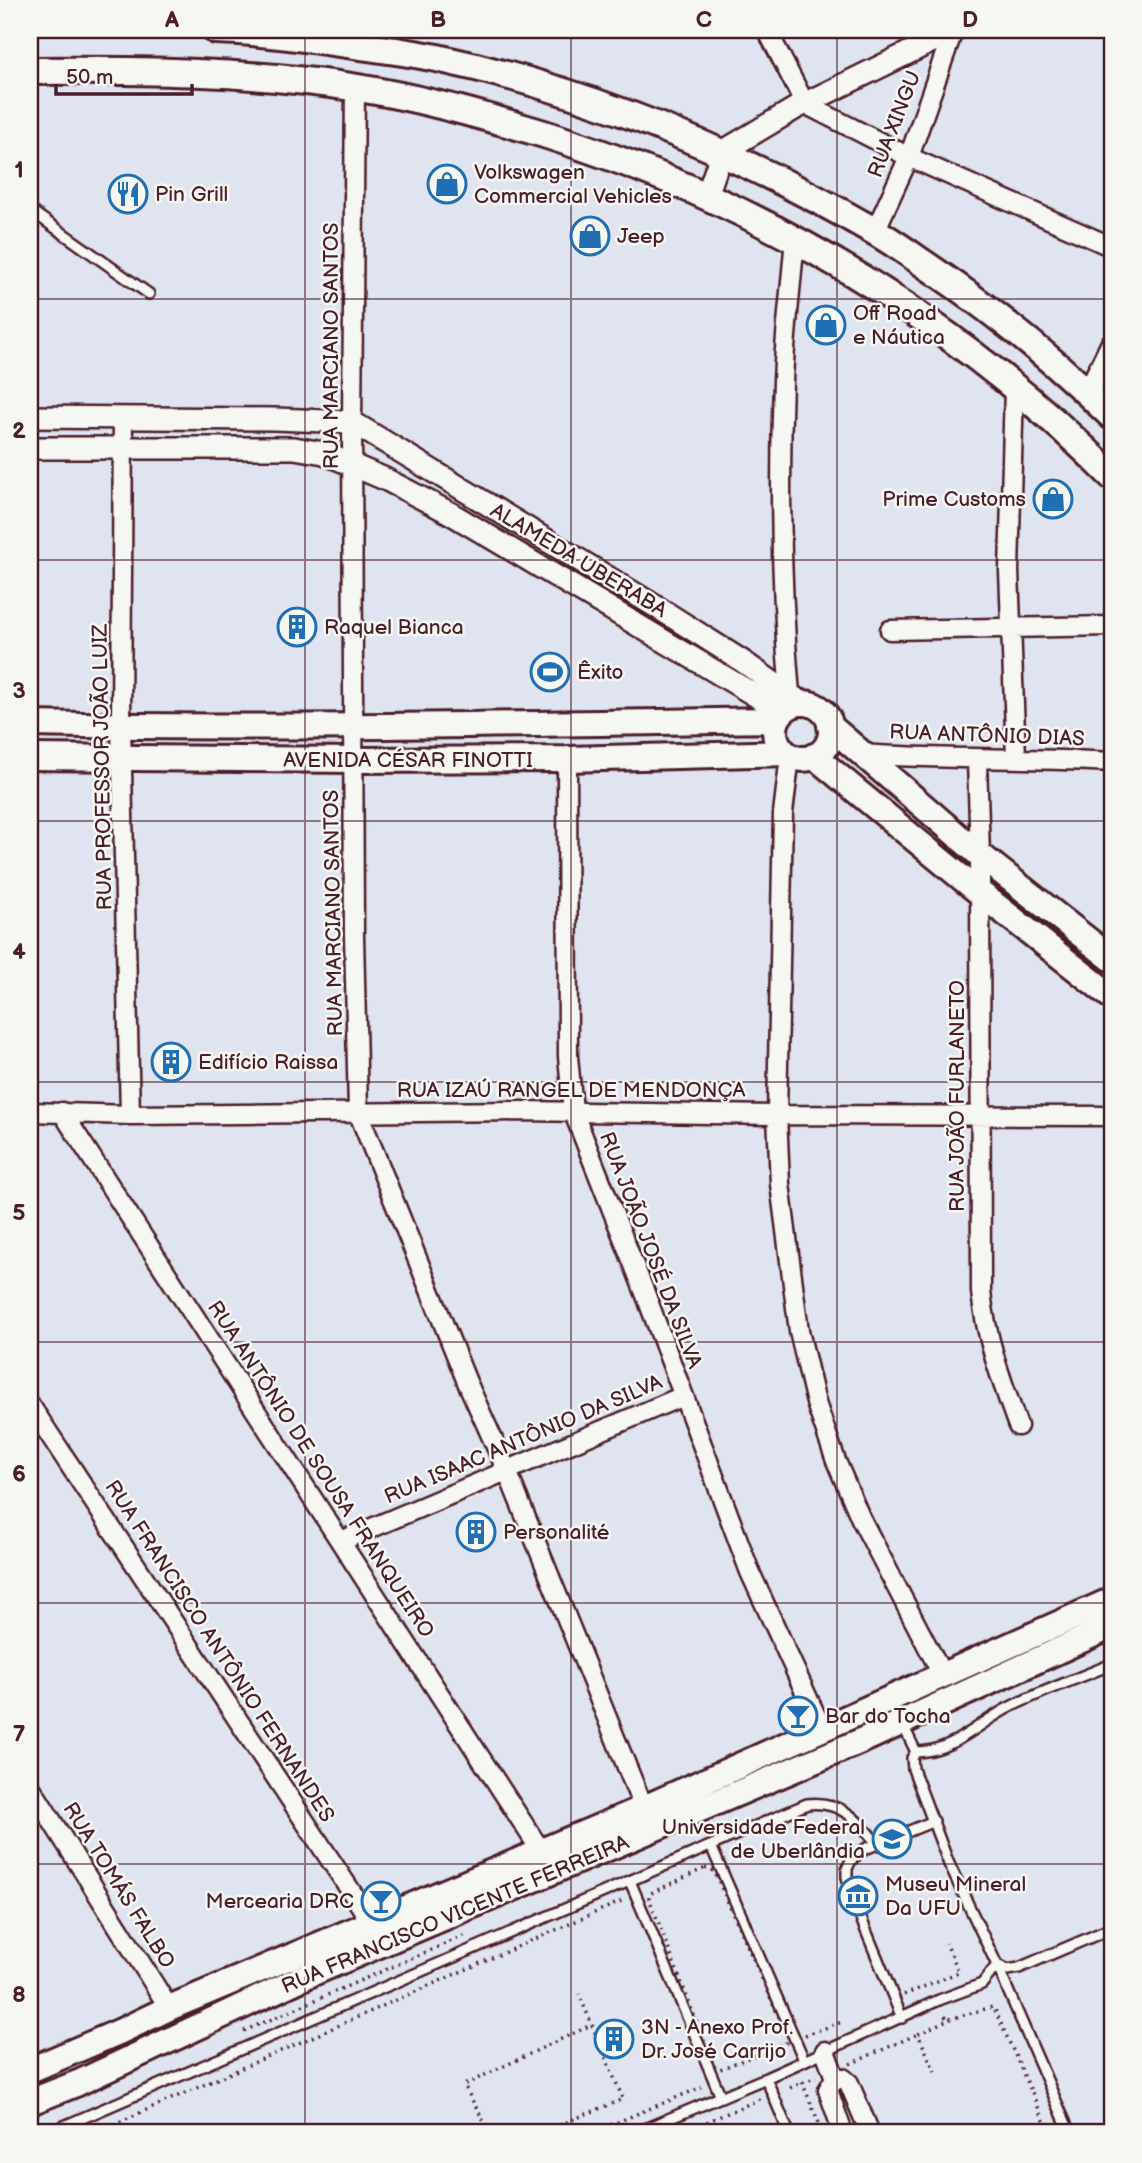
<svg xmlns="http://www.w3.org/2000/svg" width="1142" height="2163" viewBox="0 0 1142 2163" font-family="'Balsamiq Sans',sans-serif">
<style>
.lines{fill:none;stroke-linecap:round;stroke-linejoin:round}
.service-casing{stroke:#4a1f2b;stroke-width:14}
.minor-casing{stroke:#4a1f2b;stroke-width:23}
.tertiary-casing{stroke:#4a1f2b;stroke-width:26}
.secondary-casing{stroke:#4a1f2b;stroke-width:30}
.primary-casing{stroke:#4a1f2b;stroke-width:32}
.path{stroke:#4a1f2b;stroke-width:3.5;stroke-dasharray:2 5;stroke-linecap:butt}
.service{stroke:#f6f6f2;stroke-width:9}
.minor{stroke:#f6f6f2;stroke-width:18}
.tertiary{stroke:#f6f6f2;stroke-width:21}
.secondary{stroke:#f6f6f2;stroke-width:24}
.primary{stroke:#f6f6f2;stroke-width:26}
.grid{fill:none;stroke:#4a1f2b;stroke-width:2;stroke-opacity:0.55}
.labels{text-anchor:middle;stroke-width:5;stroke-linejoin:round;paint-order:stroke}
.street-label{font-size:21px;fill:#4a1f2b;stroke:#f6f6f2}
.poi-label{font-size:21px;fill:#4a1f2b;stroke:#f6f6f2;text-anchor:start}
.neatline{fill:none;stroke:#4a1f2b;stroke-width:2.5}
.grid-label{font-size:23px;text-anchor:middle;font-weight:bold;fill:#4a1f2b}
</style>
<rect width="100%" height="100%" fill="#dfe4f0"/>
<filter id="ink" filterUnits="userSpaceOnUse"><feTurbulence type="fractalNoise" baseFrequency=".0143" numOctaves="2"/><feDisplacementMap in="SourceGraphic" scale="14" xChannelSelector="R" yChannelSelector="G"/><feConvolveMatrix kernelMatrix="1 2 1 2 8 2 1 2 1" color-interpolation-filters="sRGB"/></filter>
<g filter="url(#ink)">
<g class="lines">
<defs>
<path id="service" d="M30 210 149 294
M902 1723 916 1752
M711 1846 804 2060
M630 1881 721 2097
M902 2018 853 1899 847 1877V1869L851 1860 865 1849 934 1821
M766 2078 789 2133
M48 2133 807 1804C841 1800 858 1820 878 1845
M635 2133 766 2078 939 2000 982 1984 997 1965 1008 1970 1019 1968 1112 1928
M1070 2133 997 1965 949 1864 913 1769 912 1758 916 1752C954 1752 980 1721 1012 1706 1045 1690 1079 1678 1112 1664"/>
<path id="minor" d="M767 30 805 104 909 157 1112 247
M355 87 352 422 354 935 358 1112 467 1382 507 1471 648 1819
M875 231 909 157 953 31
M1014 388 1009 571 1016 758
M123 418 121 726 130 1115
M890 630 1112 626
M790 695C781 591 779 486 783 381 785 334 791 286 795 238
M861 754C945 760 1028 757 1112 762
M790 756 783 813 777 1115 780 1184 799 1331 816 1403 836 1461 861 1519 943 1676
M567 759 568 1056 573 1111 645 1293 750 1572 822 1729
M977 760 980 855 981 1292C986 1339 1002 1382 1018 1426
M30 1112 130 1115 522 1111 777 1115 1112 1116
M62 1112 541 1851
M30 1405 372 1923
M341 1541 683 1396
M30 1786 169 2008
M825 2051 835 2078
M835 2078H843L849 2083 870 2133
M835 2078 828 2090 843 2133"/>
<path id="tertiary" d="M707 195 722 152 796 108 955 30
M1088 393 1112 344
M30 417 275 419 352 422 660 609 742 661 802 703
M30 448H294L324 453 385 479 450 513 783 712"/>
<path id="secondary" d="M775 731a28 28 0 1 1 56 0a28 28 0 1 1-56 0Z
M30 724C279 730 528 724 777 720
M830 726 980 855 1112 959
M814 756 980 893 1112 997
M30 757 354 760 567 759 786 753
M30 2070 121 2031 169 2008 644 1808 1112 1600
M30 2102 78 2083 313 1973 861 1741 1112 1626"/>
<path id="primary" d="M216 30C255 31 293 36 332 42 367 47 402 51 437 58 591 91 738 153 874 231 895 243 915 258 936 272 999 315 1057 363 1112 416
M30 71C138 70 245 71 352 87 417 97 481 115 544 134 761 203 951 315 1112 476"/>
</defs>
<use href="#service" class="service-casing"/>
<use href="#minor" class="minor-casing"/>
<use href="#tertiary" class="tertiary-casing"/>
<use href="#secondary" class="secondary-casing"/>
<use href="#primary" class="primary-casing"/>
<path class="path" d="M705 1868 714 1871 788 2037 786 2043 720 2069 715 2067 710 2057 649 1898V1894Z
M904 1995 959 1972 946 1943
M945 2016 947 2020 992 2007 995 2010 1047 2127 1048 2133
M244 2031 468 1934
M805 2035 842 2022
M850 2064 918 2034
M935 2072 918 2034 947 2020
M802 2082 821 2128
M790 2088 816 2077
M94 2133 624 1900
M490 2133 464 2085 591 2025
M540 2133 623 2099 579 1994
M591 2133 702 2087
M681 2133 760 2099 762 2102"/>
<use href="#service" class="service"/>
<use href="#minor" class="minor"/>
<use href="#tertiary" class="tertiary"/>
<use href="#secondary" class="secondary"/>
<use href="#primary" class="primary"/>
</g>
</g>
<path class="grid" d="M305 30V2133M571 30V2133M837 30V2133M30 299H1112M30 560H1112M30 821H1112M30 1082H1112M30 1342H1112M30 1603H1112M30 1864H1112"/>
<defs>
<symbol id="shop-ring" viewBox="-11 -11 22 22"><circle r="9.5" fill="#f6f6f2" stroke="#1f6fb2" stroke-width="1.5"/><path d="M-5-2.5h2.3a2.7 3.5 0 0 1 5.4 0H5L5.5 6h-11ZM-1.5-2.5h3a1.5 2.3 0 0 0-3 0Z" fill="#1f6fb2"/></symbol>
<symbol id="restaurant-ring" viewBox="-11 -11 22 22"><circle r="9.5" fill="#f6f6f2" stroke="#1f6fb2" stroke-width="1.5"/><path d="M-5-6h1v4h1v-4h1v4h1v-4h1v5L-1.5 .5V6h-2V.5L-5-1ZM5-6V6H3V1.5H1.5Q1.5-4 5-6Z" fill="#1f6fb2"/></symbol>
<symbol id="building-ring" viewBox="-11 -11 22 22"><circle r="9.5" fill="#f6f6f2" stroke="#1f6fb2" stroke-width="1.5"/><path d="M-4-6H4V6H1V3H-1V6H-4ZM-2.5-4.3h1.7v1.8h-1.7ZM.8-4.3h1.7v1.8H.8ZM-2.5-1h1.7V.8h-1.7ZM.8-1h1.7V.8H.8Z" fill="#1f6fb2"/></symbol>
<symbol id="stadium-ring" viewBox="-11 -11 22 22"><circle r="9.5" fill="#f6f6f2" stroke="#1f6fb2" stroke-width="1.5"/><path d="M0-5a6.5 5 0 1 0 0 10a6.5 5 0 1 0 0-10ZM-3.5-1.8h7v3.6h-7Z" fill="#1f6fb2"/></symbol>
<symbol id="bar-ring" viewBox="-11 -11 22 22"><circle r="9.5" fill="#f6f6f2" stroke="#1f6fb2" stroke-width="1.5"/><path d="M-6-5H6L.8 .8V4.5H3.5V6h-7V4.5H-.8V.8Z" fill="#1f6fb2"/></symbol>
<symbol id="university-ring" viewBox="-11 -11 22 22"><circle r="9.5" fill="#f6f6f2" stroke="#1f6fb2" stroke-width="1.5"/><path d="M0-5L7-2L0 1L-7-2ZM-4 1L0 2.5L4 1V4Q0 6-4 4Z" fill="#1f6fb2"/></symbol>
<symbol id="museum-ring" viewBox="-11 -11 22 22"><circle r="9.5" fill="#f6f6f2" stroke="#1f6fb2" stroke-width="1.5"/><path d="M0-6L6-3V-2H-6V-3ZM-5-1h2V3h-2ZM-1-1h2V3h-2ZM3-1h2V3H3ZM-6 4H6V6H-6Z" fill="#1f6fb2"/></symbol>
</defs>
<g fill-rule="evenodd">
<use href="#shop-ring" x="425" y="162" width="44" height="44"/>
<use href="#restaurant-ring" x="106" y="172" width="44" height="44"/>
<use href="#shop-ring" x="568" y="214" width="44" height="44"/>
<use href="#shop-ring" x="804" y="303" width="44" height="44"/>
<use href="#shop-ring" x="1031" y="477" width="44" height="44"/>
<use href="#building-ring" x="275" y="605" width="44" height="44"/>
<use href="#stadium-ring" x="528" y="650" width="44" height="44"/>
<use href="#building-ring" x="149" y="1040" width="44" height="44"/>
<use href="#building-ring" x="454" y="1510" width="44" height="44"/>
<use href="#bar-ring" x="776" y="1694" width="44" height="44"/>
<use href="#university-ring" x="870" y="1817" width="44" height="44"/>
<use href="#museum-ring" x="836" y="1874" width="44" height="44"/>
<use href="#bar-ring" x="359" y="1879" width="44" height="44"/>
<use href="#building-ring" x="592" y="2017" width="44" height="44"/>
</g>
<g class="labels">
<g class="street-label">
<text transform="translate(894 124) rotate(-69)" y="7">RUA XINGU</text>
<text transform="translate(331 346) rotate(-90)" y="7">RUA MARCIANO SANTOS</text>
<text transform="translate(579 560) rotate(31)" y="7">ALAMEDA UBERABA</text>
<text transform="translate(987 735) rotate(2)" y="7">RUA ANTÔNIO DIAS</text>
<text x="408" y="767">AVENIDA CÉSAR FINOTTI</text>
<text transform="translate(102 767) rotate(-91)" y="7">RUA PROFESSOR JOÃO LUIZ</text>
<text transform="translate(333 913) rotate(-91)" y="7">RUA MARCIANO SANTOS</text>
<text x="571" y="1097">RUA IZAÚ RANGEL DE MENDONÇA</text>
<text transform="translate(957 1096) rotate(-90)" y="7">RUA JOÃO FURLANETO</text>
<text transform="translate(651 1250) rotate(69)" y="7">RUA JOÃO JOSÉ DA SILVA</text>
<text transform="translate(523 1439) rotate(-23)" y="7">RUA ISAAC ANTÔNIO DA SILVA</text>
<text transform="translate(321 1469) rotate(57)" y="7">RUA ANTÔNIO DE SOUSA FRANQUEIRO</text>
<text transform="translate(220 1651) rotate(57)" y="7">RUA FRANCISCO ANTÔNIO FERNANDES</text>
<text transform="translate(119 1885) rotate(58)" y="7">RUA TOMÁS FALBO</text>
<text transform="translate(455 1914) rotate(-23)" y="7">RUA FRANCISCO VICENTE FERREIRA</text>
</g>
<g class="poi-label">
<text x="474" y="179">Volkswagen<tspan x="474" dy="24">Commercial Vehicles</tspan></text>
<text x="155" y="201">Pin Grill</text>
<text x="617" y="243">Jeep</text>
<text x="853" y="320">Off Road<tspan x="853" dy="24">e Náutica</tspan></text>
<text x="1026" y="506" text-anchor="end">Prime Customs</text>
<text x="324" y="634">Raquel Bianca</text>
<text x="577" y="679">Êxito</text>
<text x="198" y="1069">Edifício Raissa</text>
<text x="503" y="1539">Personalité</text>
<text x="825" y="1723">Bar do Tocha</text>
<text x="865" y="1834" text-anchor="end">Universidade Federal<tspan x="865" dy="24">de Uberlândia</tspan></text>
<text x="885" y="1891">Museu Mineral<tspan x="885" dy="24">Da UFU</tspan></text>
<text x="354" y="1908" text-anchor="end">Mercearia DRC</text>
<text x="641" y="2034">3N - Anexo Prof.<tspan x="641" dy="24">Dr. José Carrijo</tspan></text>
</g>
</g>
<rect width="1142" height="2163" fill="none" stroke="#f6f6f2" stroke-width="77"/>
<path d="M56 84v10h136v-10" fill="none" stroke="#4a1f2b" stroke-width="3.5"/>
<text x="66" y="84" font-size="21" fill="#4a1f2b" stroke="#f6f6f2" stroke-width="5" paint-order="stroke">50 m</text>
<rect x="38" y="38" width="1066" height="2086" class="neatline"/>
<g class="grid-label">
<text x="172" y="27">A</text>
<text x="438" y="27">B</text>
<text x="704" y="27">C</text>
<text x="970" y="27">D</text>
<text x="19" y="177">1</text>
<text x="19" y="438">2</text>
<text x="19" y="698">3</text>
<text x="19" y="959">4</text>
<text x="19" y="1220">5</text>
<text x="19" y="1481">6</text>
<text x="19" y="1741">7</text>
<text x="19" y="2002">8</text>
</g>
</svg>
